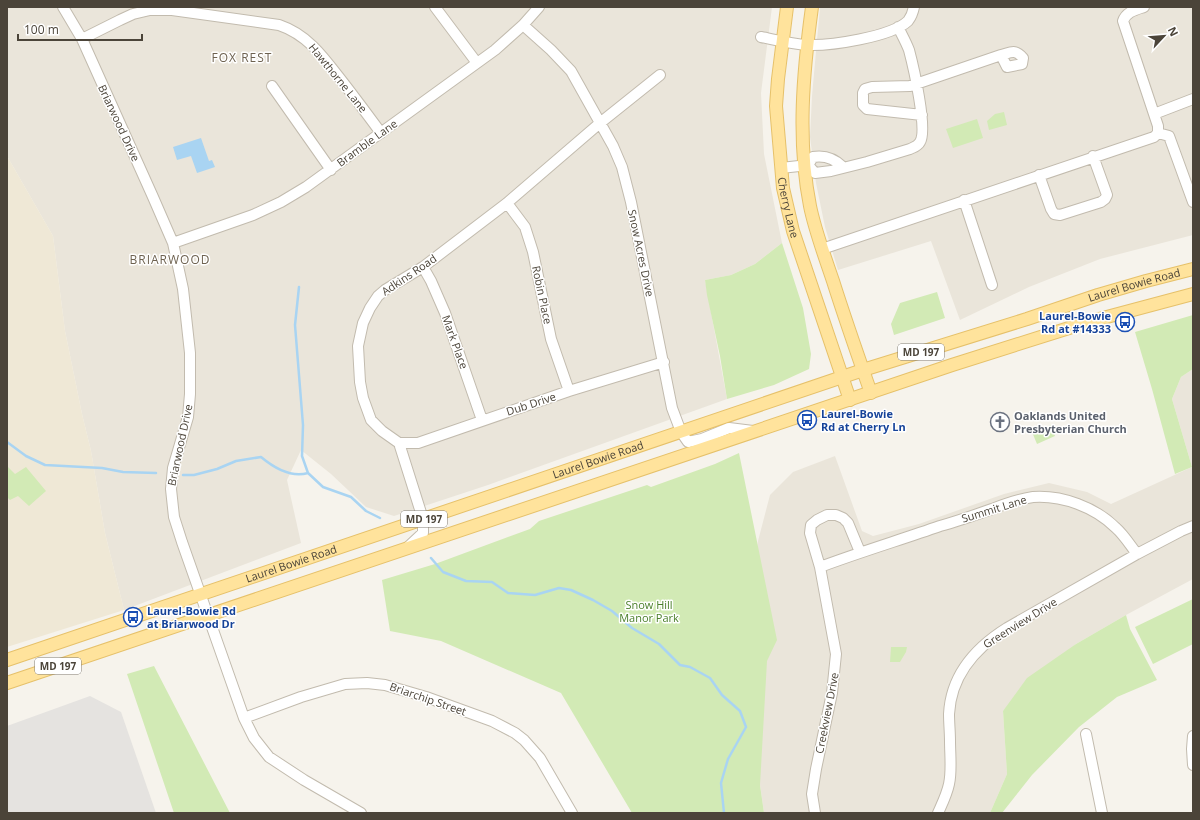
<svg xmlns="http://www.w3.org/2000/svg" width="1200" height="820" viewBox="0 0 1200 820" font-family="'Open Sans',sans-serif">
<style>
.residential{fill:#eae5da}
.education{fill:#efe8d6}
.green{fill:#d2eab5}
.parking{fill:#e5e3e0}
.water{fill:#a9d4f2}
.lines{fill:none;stroke-linecap:round;stroke-linejoin:round}
.stream{stroke:#a9d4f2;stroke-width:2.5}
.minor-casing{stroke:#c2bbae;stroke-width:12}
.major-casing{stroke:#e6c16a;stroke-width:14}
.minor{stroke:#fff;stroke-width:10}
.major{stroke:#ffe39c;stroke-width:12}
.labels{text-anchor:middle;stroke-width:3;stroke-linejoin:round;paint-order:stroke}
.shield{fill:#fff;stroke:#817c74;stroke-width:1}
.shield-label{font-size:10px;font-weight:bold;fill:#4b4439}
.street-label{font-size:11px;fill:#4b4439;stroke:#fff}
.transit-label{font-size:11px;font-weight:bold;fill:#164399;stroke:#fff;text-anchor:start}
.worship-label{font-size:11px;font-weight:bold;fill:#5b616d;stroke:#fff;text-anchor:start}
.park-label{font-size:11px;fill:#4a7f2a;stroke:#fff}
.neighbourhood-label{font-size:12px;letter-spacing:1px;fill:#6e6250;stroke:#fff}
</style>
<rect width="100%" height="100%" fill="#f6f3ec"/>
<path class="residential" d="M7 7H772L761 93 764 154 782 243 755 264 731 275 705 280 727 399 488 485 394 516 366 507 331 474 301 450 287 480 301 543 124 610 105 533 91 451 82 414 65 331 53 236 7 156Z
M820 7H1193V235L1100 259 1029 287 960 320 931 241 838 270 825 227 816 183 810 137 812 96Z
M1193 369V579L1126 615 1076 644 1003 711 1007 774 990 813H764L760 785 755 562 758 541 770 495 793 472 835 456 862 531 873 536 919 524 1004 494 1049 483 1087 492 1111 504 1192 467 1172 399 1181 377Z"/>
<path class="education" d="M7 156 53 236 65 331 82 414 91 451 105 533 124 610 7 647Z"/>
<path class="green" d="M1004 112 1007 125 989 130 987 121 995 114Z
M977 119 983 138 953 148 946 129Z
M782 243 803 308 811 354 809 369 774 385 727 399 720 356 707 295 705 280 731 275 755 264Z
M937 292 945 318 894 335 891 324 900 303Z
M1193 315V369L1181 377 1172 399 1192 467 1175 474 1152 389 1135 332Z
M1051 425 1055 436 1037 444 1032 432Z
M739 453 777 640 767 661 760 785 764 813H632L561 693 441 641 390 631 382 580 435 564 530 529 539 521 647 485 651 487 715 464Z
M7 466 15 474 26 467 46 491 29 506 18 496 10 500 7 497Z
M1193 599V644L1153 664 1135 627Z
M1126 615 1130 629 1157 680 1117 697 1079 727 1032 775 1002 813H990L1007 774 1003 711 1027 678 1076 644Z
M891 647H907L906 652 900 662H890Z
M154 666 230 813H174L127 674Z"/>
<path class="parking" d="M90 696 121 712 156 813H7V726Z"/>
<path class="water" d="M201 138 209 161 212 160 215 167 197 173 191 156 177 160 173 147Z"/>
<g class="lines">
<path class="stream" d="M299 287 295 325 303 425 302 456 308 473
M7 442 26 456 45 465 102 468 123 472 156 473
M183 475H194L217 469 236 461 261 457C273 467 291 478 308 473L323 487 351 497 366 511 380 518
M431 558 443 572 466 581 492 582 508 593 535 595 559 588 571 590 593 600 612 611 632 628 659 644 680 665 690 667 710 678 722 695 740 711 746 727 728 759 721 783 724 813"/>
<defs>
<path id="minor" d="M63 7 82 39 153 197 173 243 183 289 190 353V394L188 417 173 468 171 489 174 517 182 542 244 718 254 738 269 757 304 780 361 813
M435 7 477 63
M1144 7C1135 10 1126 12 1123 21L1154 114 1193 99
M523 25 551 50 571 71 613 146 622 167 631 202 672 408 681 432 688 442 702 439 729 428 753 431
M761 37C776 40 792 44 807 45 830 46 891 37 908 21 911 17 913 12 914 7
M82 39 120 20 133 14 150 10H172L279 25C306 34 322 55 338 76 353 95 367 114 381 133
M272 86 331 170
M922 115 867 109 863 105V93L865 89 872 87 910 86 1001 55C1012 52 1015 49 1023 58L1022 64 1007 67 1001 55
M1158 133 1169 136 1193 202
M808 165 815 173 831 171 867 162 910 149C914 147 918 146 920 142 928 130 913 65 909 50 906 42 902 35 898 27
M808 165 813 157C825 155 835 159 843 167
M781 168 808 165
M1039 175 1051 209 1054 214 1060 215 1101 202 1105 199 1107 195 1093 156
M964 200 992 285
M507 203 525 227 533 252 551 339 569 391
M173 243 253 215 281 202 306 187 495 50 523 25 539 7
M822 249 1154 137 1158 133V126L1154 114
M423 267 431 281 445 313 482 420
M399 443H418L569 391 664 362
M407 548 423 533V519L399 443 382 431 371 420 363 398 360 382 358 346 363 323 370 308 378 296 385 290 423 267 507 203 600 123 660 75
M820 567C860 552 900 540 940 526 958 521 975 515 992 509 1005 504 1019 499 1033 497 1062 495 1095 507 1116 528 1124 535 1130 545 1137 554
M244 718 301 697 345 684 367 683 385 685 426 697 492 721 515 733 524 740 540 758 572 813
M1086 734 1102 813
M1193 736 1192 749 1193 765
M815 813 812 794 816 769 832 693 836 654 820 567 810 533 811 525 817 520 827 515H836L843 518 848 523 860 552
M938 813C942 804 947 794 949 784 952 771 950 755 950 741 950 732 949 723 949 714 951 675 975 648 1007 628L1137 554 1181 531 1193 526"/>
<g id="major">
<path id="s1" d="M787 7 778 79 776 106 783 188 793 231 850 400"/>
<path d="M812 7C803 73 797 140 810 206 815 231 825 257 833 281 845 319 858 356 871 393"/>
<path id="s2" d="M7 660 863 370 1027 319 1098 295 1146 281 1193 269"/>
<path d="M7 683 952 365 1088 322 1193 294"/>
</g>
</defs>
<use href="#minor" class="minor-casing"/>
<use href="#major" class="major-casing"/>
<use href="#minor" class="minor"/>
<use href="#major" class="major"/>
</g>
<defs>
<symbol id="bus-ring" viewBox="-11 -11 22 22"><circle r="9.5" fill="#fff" stroke="#1a4fb4" stroke-width="1.5"/><path d="M-5-6H5V4H4V6H2V4H-2V6H-4V4H-5ZM-3.5-4V0h7V-4ZM-3.5 1.2v1.5H-2V1.2ZM2 1.2v1.5H3.5V1.2Z" fill="#1a4fb4"/></symbol>
<symbol id="church-ring" viewBox="-11 -11 22 22"><circle r="9.5" fill="#fff" stroke="#6b7280" stroke-width="1.5"/><path d="M-1.2-6h2.4v3.5h3.3v2.4h-3.3V6h-2.4V-.1h-3.3v-2.4h3.3Z" fill="#6b7280"/></symbol>
</defs>
<g fill-rule="evenodd">
<use href="#bus-ring" x="1114" y="311" width="22" height="22"/>
<use href="#bus-ring" x="796" y="409" width="22" height="22"/>
<use href="#church-ring" x="989" y="411" width="22" height="22"/>
<use href="#bus-ring" x="122" y="606" width="22" height="22"/>
</g>
<g class="labels">
<g class="shield">
<rect x="898" y="344" width="46" height="16" rx="3"/>
<rect x="401" y="511" width="46" height="16" rx="3"/>
<rect x="35" y="658" width="46" height="16" rx="3"/>
</g>
<g class="shield-label">
<text x="921" y="356">MD 197</text>
<text x="424" y="523">MD 197</text>
<text x="58" y="670">MD 197</text>
</g>
<g class="street-label">
<text transform="translate(338 78) rotate(51)" y="4">Hawthorne Lane</text>
<text transform="translate(119 123) rotate(65)" y="4">Briarwood Drive</text>
<text transform="translate(367 143) rotate(-36)" y="4">Bramble Lane</text>
<text dy="4" stroke="none"><textPath href="#s1" startOffset="202">Cherry Lane</textPath></text>
<text transform="translate(641 253) rotate(78)" y="4">Snow Acres Drive</text>
<text transform="translate(409 275) rotate(-34)" y="4">Adkins Road</text>
<text dy="4" stroke="none"><textPath href="#s2" startOffset="1188">Laurel Bowie Road</textPath></text>
<text transform="translate(542 295) rotate(78)" y="4">Robin Place</text>
<text transform="translate(455 342) rotate(70)" y="4">Mark Place</text>
<text transform="translate(531 404) rotate(-18)" y="4">Dub Drive</text>
<text transform="translate(180 445) rotate(-78)" y="4">Briarwood Drive</text>
<text dy="4" stroke="none"><textPath href="#s2" startOffset="624">Laurel Bowie Road</textPath></text>
<text transform="translate(994 509) rotate(-17)" y="4">Summit Lane</text>
<text dy="4" stroke="none"><textPath href="#s2" startOffset="300">Laurel Bowie Road</textPath></text>
<text transform="translate(1020 623) rotate(-32)" y="4">Greenview Drive</text>
<text transform="translate(428 699) rotate(19)" y="4">Briarchip Street</text>
<text transform="translate(827 713) rotate(-79)" y="4">Creekview Drive</text>
</g>
<g class="transit-label">
<text x="1111" y="320" text-anchor="end">Laurel-Bowie<tspan x="1111" dy="13">Rd at #14333</tspan></text>
<text x="821" y="418">Laurel-Bowie<tspan x="821" dy="13">Rd at Cherry Ln</tspan></text>
<text x="147" y="615">Laurel-Bowie Rd<tspan x="147" dy="13">at Briarwood Dr</tspan></text>
</g>
<g class="worship-label">
<text x="1014" y="420">Oaklands United<tspan x="1014" dy="13">Presbyterian Church</tspan></text>
</g>
<g class="park-label">
<text x="649" y="609">Snow Hill<tspan x="649" dy="13">Manor Park</tspan></text>
</g>
<g class="neighbourhood-label">
<text x="242" y="62">FOX REST</text>
<text x="170" y="264">BRIARWOOD</text>
</g>
</g>
<rect width="1200" height="820" fill="none" stroke="#4b4439" stroke-width="16"/>
<g transform="translate(1164 36) rotate(64)" stroke="#ffffff" stroke-width="3" paint-order="stroke">
<path d="M0-3L7 15L0 10L-7 15Z" fill="#4b4439"/>
<text y="-6" font-size="11" font-weight="bold" text-anchor="middle" fill="#4b4439">N</text>
</g>
<path d="M18 34v6h124v-6" fill="none" stroke="#4b4439" stroke-width="2"/>
<text x="24" y="34" font-size="12" fill="#4b4439" stroke="#ffffff" stroke-width="3" paint-order="stroke">100 m</text>
</svg>
